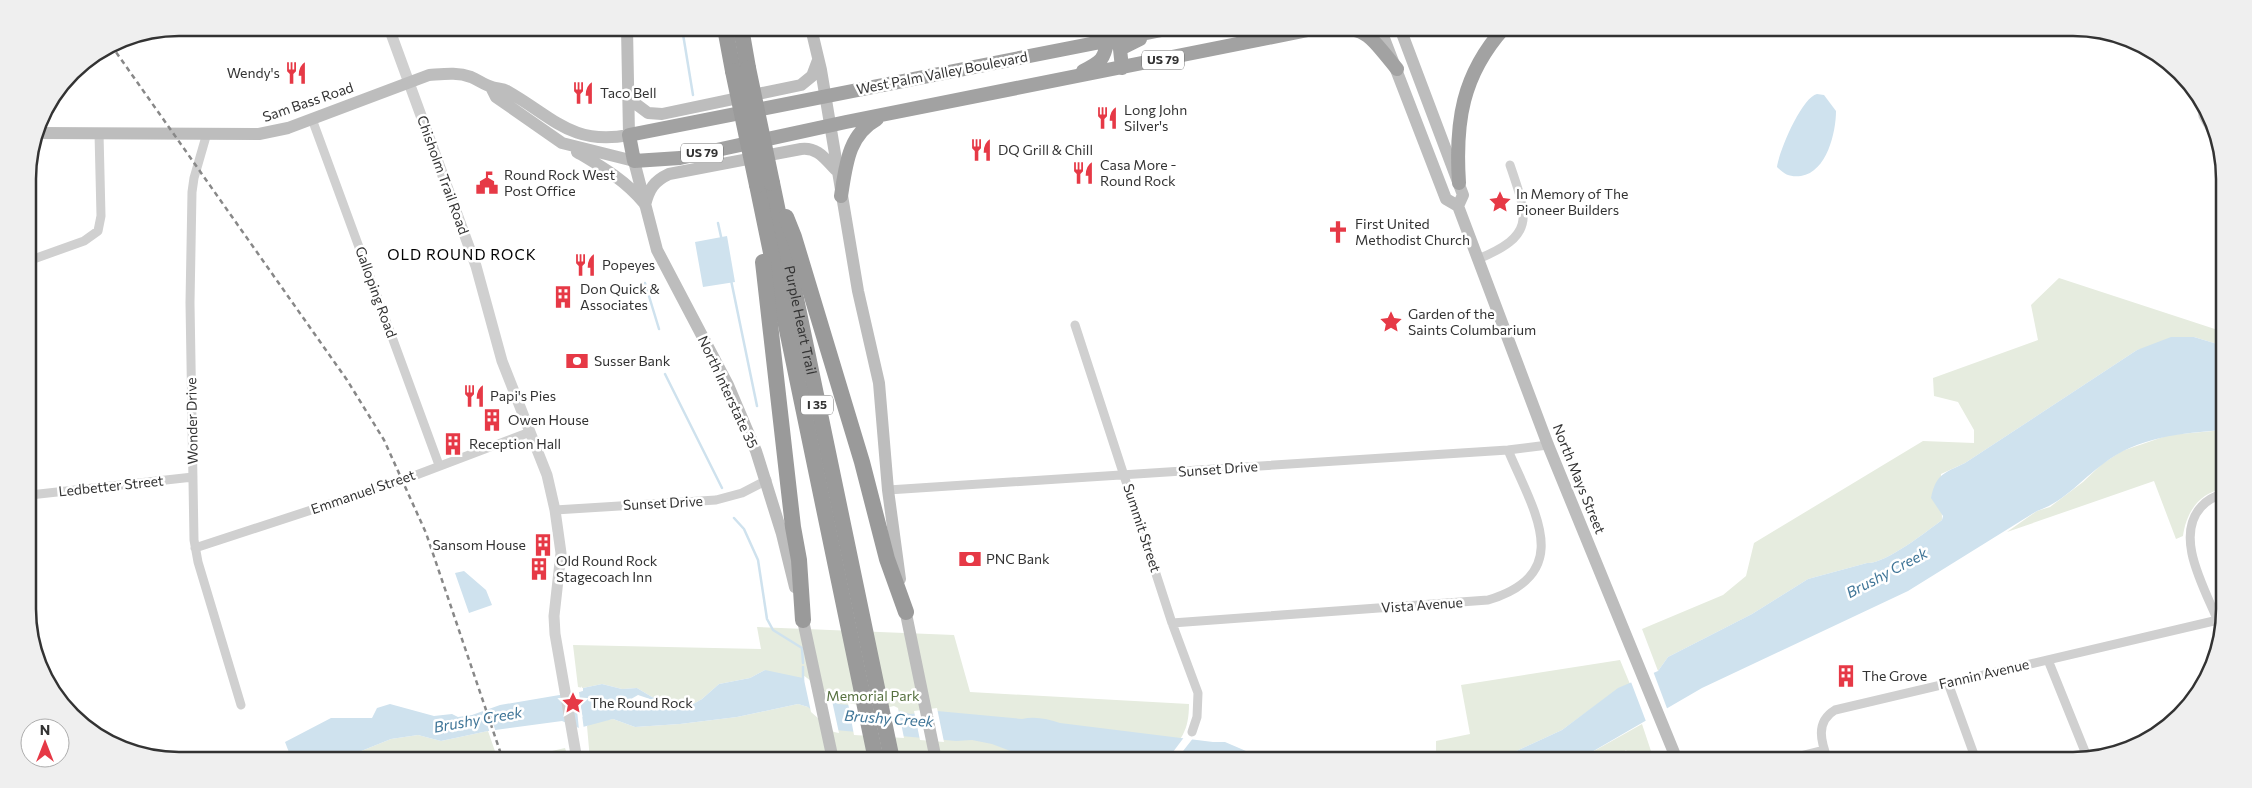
<svg xmlns="http://www.w3.org/2000/svg" width="2252" height="788" viewBox="0 0 2252 788" font-family="Commissioner,sans-serif">
<style>
.green{fill:#e6ecdf}
.water{fill:#cfe2ee;fill-rule:evenodd}
.pier{fill:#fff}
.lines{fill:none;stroke-linecap:round;stroke-linejoin:round}
.stream{stroke:#cfe2ee;stroke-width:2.5}
.minor{stroke:#d0d0d0;stroke-width:9}
.tertiary{stroke:#d0d0d0;stroke-width:11}
.secondary{stroke:#bdbdbd;stroke-width:12}
.trunk{stroke:#a2a2a2;stroke-width:14}
.motorway{stroke:#9a9a9a;stroke-width:16}
.rail{stroke:#888;stroke-width:2.5;stroke-dasharray:5 4;stroke-linecap:butt}
.motorway-bridge{stroke:#9a9a9a;stroke-width:16}
.labels{text-anchor:middle;stroke-width:5;stroke-linejoin:round;paint-order:stroke}
.shield{fill:#fff;stroke:#707070;stroke-width:1}
.shield-label{font-size:12px;font-weight:bold;fill:#333}
.poi-label{font-size:14px;fill:#333;stroke:#fff;text-anchor:start}
.street-label{font-size:14px;fill:#333;stroke:#fff}
.park-label{font-size:14px;fill:#56703f;stroke:#fff}
.neighbourhood-label{font-size:15px;letter-spacing:1px;fill:#000;stroke:#fff}
.water-label{font-size:15px;font-style:italic;fill:#3f7597;stroke:#fff}
.rim{fill:none;stroke:#333;stroke-width:2.5}
</style>
<rect width="100%" height="100%" fill="#fff"/>
<path class="green" d="M2059 278 2224 332V346L2194 337 2137 350 1965 463 1941 474 1942 520C1926 532 1885 564 1867 563L1808 579 1752 614 1668 657 1658 671 1642 629 1723 595 1746 576 1754 543 1923 441 1974 443V430L1958 402 1934 396 1933 378 2038 340 2031 305Z
M2224 430V489C2199 492 2186 513 2183 536L2176 539 2154 481 2007 532 2037 511 2050 507 2083 482 2102 464 2122 451 2169 435Z
M757 627 954 635 970 692 1189 704C1189 732 1181 739 1164 760H590L587 726 591 723 613 719 635 727 680 724 737 717 798 704 808 707 765 670 750 678 719 684 702 699 690 706 671 703 652 697 637 688 622 689 602 684 583 688 578 687 573 645 761 649Z
M1620 660 1630 684 1618 689 1562 730 1497 760H1436V741L1470 734 1461 685Z
M1642 724 1654 760H1633L1626 750 1615 760H1578Z
M488 731 497 757 486 760 470 759 339 760 391 739 418 735 441 741Z
M565 748 569 760H513Z"/>
<path class="water" d="M1817 94 1824 95 1836 111C1836 132 1827 172 1801 176 1790 177 1785 175 1777 167 1779 151 1802 97 1817 94Z
M727 236 735 282 703 287 695 242Z
M2171 337H2194L2224 346V430C2182 433 2137 437 2103 464 2081 480 2064 502 2037 511L1908 591 1702 688 1578 760H1497L1562 730 1618 688 1658 671 1668 657 1752 614 1808 579 1867 563C1885 564 1926 532 1942 520L1943 516 1931 498C1936 474 1944 473 1965 463L2137 350Z
M464 571 486 590 492 605 469 613 455 573Z
M765 670 803 678 838 704 894 709 910 714 937 711 1022 719C1035 716 1048 719 1060 723L1213 742H1225L1267 760 1291 757 1315 760H1095L1013 752 992 744 972 740 956 741 835 730 808 707 798 704 737 717 680 724 635 727 613 719 579 728 562 721 488 731 441 741 418 735 391 739 339 760H285L290 755 285 742 331 718H372L377 708 390 704 434 716 452 714 458 717 472 715 500 705 583 691V688L602 684 622 689 637 688 652 697 671 703 690 706 702 699 719 684 750 678ZM638 695 656 701 657 706C648 712 638 708 631 702V699Z"/>
<path class="pier" d="M1653 671 1668 711 1647 724 1631 682Z
M803 675 831 696 839 733 834 732 811 712Z
M582 686V691L579 692 584 730H579L575 689 581 688Z
M848 703 881 709 894 706 898 708 904 738 854 735Z
M487 707 496 732 490 733 482 709Z
M937 708 944 742 920 740 914 711Z
M1185 736 1194 737 1176 760H1167Z"/>
<g class="lines">
<path class="stream" d="M682 28 693 95
M718 223 722 241
M731 280 757 406
M645 283 659 329
M665 374 722 488
M734 518 744 529 758 560 767 619 773 630 802 648 803 663
M803 681V667"/>
<path class="minor" d="M2200 99 2203 116 2219 144
M312 119 439 465
M207 133 194 178 192 192 190 303 194 540 198 562 241 705
M1478 259C1536 235 1528 218 1510 165
M28 261 84 241 98 231 101 216 99 133
M1075 325 1172 623 1198 693 1197 717 1192 732
M888 490 1508 450 1548 445
M30 495 193 477
M555 510 716 500 742 493 767 480
M195 548 403 480 530 432
M1172 623 1488 600C1577 573 1533 510 1508 450
M2221 629C2209 595 2172 539 2201 507 2207 500 2215 496 2224 494
M2048 660 2088 759
M1948 683 1976 760
M1784 760 1824 750
M1828 760C1821 742 1815 722 1835 710L2218 620"/>
<path class="tertiary" d="M389 28 476 266 502 361 547 475 555 510 561 553 554 616 555 634 577 760"/>
<path class="secondary" d="M811 28 821 70 858 291 879 383 888 490 900 579
M1380 28 1446 199 1458 206 1548 445 1677 760
M1400 28 1463 195 1458 206
M491 87 496 97 562 143 634 161 657 250 728 385 756 451 782 534 795 587
M628 98 648 113 662 114 801 85 812 76 818 60
M38 133 259 134 288 128 429 75C444 74 457 72 471 77 478 80 485 85 492 87 497 89 502 88 507 91 553 117 572 146 629 135L627 28
M577 152C602 167 625 180 644 203
M645 205C649 189 654 181 669 174L801 149C818 147 825 159 836 170
M904 604 936 760
M801 611 833 760"/>
<path class="trunk" d="M1172 28 629 135 634 161 680 158 846 122 1318 28
M1310 30C1366 27 1362 26 1397 69
M1122 68 1120 49 1140 39
M1083 71C1102 61 1104 60 1108 39
M1459 183C1455 122 1462 75 1504 28
M841 196C846 165 848 135 877 119"/>
<g class="motorway">
<path d="M725 28 733 71"/>
<path d="M741 28 748 68"/>
<path id="s1" d="M772 183 892 760"/>
<path d="M757 185 876 760"/>
<path d="M786 217 794 237 862 462 887 559 906 612"/>
<path d="M763 262 793 527 799 560 803 620"/>
</g>
<path class="rail" d="M111 45 347 380 384 440 426 533 503 760"/>
<path class="motorway-bridge" d="M748 68 772 183
M733 71 757 185"/>
</g>
<defs>
<symbol id="restaurant-bare" viewBox="-9 -9 18 18"><path d="M-5-6h1v4h1v-4h1v4h1v-4h1v5L-1.5 .5V6h-2V.5L-5-1ZM5-6V6H3V1.5H1.5Q1.5-4 5-6Z" fill="#e63946" stroke="#fff" stroke-width="2.5" paint-order="stroke"/></symbol>
<symbol id="civic-bare" viewBox="-9 -9 18 18"><path d="M-.6-6.5H3V-4.5H.6V-3L4-1V1h2V6H-6V1h2V-1L-.6-3ZM-1.2 2.5V6h2.4V2.5Z" fill="#e63946" stroke="#fff" stroke-width="2.5" paint-order="stroke"/></symbol>
<symbol id="sight-bare" viewBox="-9 -9 18 18"><path d="M0-6L1.8-2.2L6-1.7L2.9 1.2L3.7 5.4L0 3.3L-3.7 5.4L-2.9 1.2L-6-1.7L-1.8-2.2Z" fill="#e63946" stroke="#fff" stroke-width="2.5" paint-order="stroke"/></symbol>
<symbol id="church-bare" viewBox="-9 -9 18 18"><path d="M-1.2-6h2.4v3.5h3.3v2.4h-3.3V6h-2.4V-.1h-3.3v-2.4h3.3Z" fill="#e63946" stroke="#fff" stroke-width="2.5" paint-order="stroke"/></symbol>
<symbol id="building-bare" viewBox="-9 -9 18 18"><path d="M-4-6H4V6H1V3H-1V6H-4ZM-2.5-4.3h1.7v1.8h-1.7ZM.8-4.3h1.7v1.8H.8ZM-2.5-1h1.7V.8h-1.7ZM.8-1h1.7V.8H.8Z" fill="#e63946" stroke="#fff" stroke-width="2.5" paint-order="stroke"/></symbol>
<symbol id="bank-bare" viewBox="-9 -9 18 18"><path d="M-6-4H6V4H-6ZM0-2.3a2.3 2.3 0 1 0 0 4.6a2.3 2.3 0 1 0 0-4.6Z" fill="#e63946" stroke="#fff" stroke-width="2.5" paint-order="stroke"/></symbol>
</defs>
<g fill-rule="evenodd">
<use href="#restaurant-bare" x="280" y="57" width="32" height="32"/>
<use href="#restaurant-bare" x="567" y="77" width="32" height="32"/>
<use href="#restaurant-bare" x="1091" y="102" width="32" height="32"/>
<use href="#restaurant-bare" x="965" y="134" width="32" height="32"/>
<use href="#restaurant-bare" x="1067" y="157" width="32" height="32"/>
<use href="#civic-bare" x="471" y="167" width="32" height="32"/>
<use href="#sight-bare" x="1484" y="186" width="32" height="32"/>
<use href="#church-bare" x="1322" y="216" width="32" height="32"/>
<use href="#restaurant-bare" x="569" y="249" width="32" height="32"/>
<use href="#building-bare" x="547" y="281" width="32" height="32"/>
<use href="#sight-bare" x="1375" y="306" width="32" height="32"/>
<use href="#bank-bare" x="561" y="345" width="32" height="32"/>
<use href="#restaurant-bare" x="458" y="380" width="32" height="32"/>
<use href="#building-bare" x="476" y="404" width="32" height="32"/>
<use href="#building-bare" x="437" y="428" width="32" height="32"/>
<use href="#building-bare" x="527" y="529" width="32" height="32"/>
<use href="#bank-bare" x="954" y="543" width="32" height="32"/>
<use href="#building-bare" x="523" y="553" width="32" height="32"/>
<use href="#building-bare" x="1830" y="660" width="32" height="32"/>
<use href="#sight-bare" x="557" y="687" width="32" height="32"/>
</g>
<g class="labels">
<g class="shield">
<rect x="1142" y="50.5" width="42" height="19" rx="4"/>
<rect x="681" y="143.5" width="42" height="19" rx="4"/>
<rect x="801" y="395.5" width="32" height="19" rx="4"/>
</g>
<g class="shield-label">
<text x="1163" y="64">US 79</text>
<text x="702" y="157">US 79</text>
<text x="817" y="409">I 35</text>
</g>
<g class="poi-label">
<text x="280" y="78" text-anchor="end">Wendy's</text>
<text x="600" y="98">Taco Bell</text>
<text x="1124" y="115">Long John<tspan x="1124" dy="16">Silver's</tspan></text>
<text x="998" y="155">DQ Grill &amp; Chill</text>
<text x="1100" y="170">Casa More -<tspan x="1100" dy="16">Round Rock</tspan></text>
<text x="504" y="180">Round Rock West<tspan x="504" dy="16">Post Office</tspan></text>
<text x="1516" y="199">In Memory of The<tspan x="1516" dy="16">Pioneer Builders</tspan></text>
<text x="1355" y="229">First United<tspan x="1355" dy="16">Methodist Church</tspan></text>
<text x="602" y="270">Popeyes</text>
<text x="580" y="294">Don Quick &amp;<tspan x="580" dy="16">Associates</tspan></text>
<text x="1408" y="319">Garden of the<tspan x="1408" dy="16">Saints Columbarium</tspan></text>
<text x="594" y="366">Susser Bank</text>
<text x="490" y="401">Papi's Pies</text>
<text x="508" y="425">Owen House</text>
<text x="469" y="449">Reception Hall</text>
<text x="526" y="550" text-anchor="end">Sansom House</text>
<text x="986" y="564">PNC Bank</text>
<text x="556" y="566">Old Round Rock<tspan x="556" dy="16">Stagecoach Inn</tspan></text>
<text x="1862" y="681">The Grove</text>
<text x="590" y="708">The Round Rock</text>
</g>
<g class="street-label">
<text transform="translate(942 73) rotate(-11)" y="5">West Palm Valley Boulevard</text>
<text transform="translate(308 102) rotate(-19)" y="5">Sam Bass Road</text>
<text transform="translate(443 175) rotate(70)" y="5">Chisholm Trail Road</text>
<text transform="translate(376 292) rotate(70)" y="5">Galloping Road</text>
<text dy="5" stroke="none"><textPath href="#s1" startOffset="140">Purple Heart Trail</textPath></text>
<text transform="translate(728 392) rotate(65)" y="5">North Interstate 35</text>
<text transform="translate(192 421) rotate(-91)" y="5">Wonder Drive</text>
<text transform="translate(1218 469) rotate(-4)" y="5">Sunset Drive</text>
<text transform="translate(1579 479) rotate(68)" y="5">North Mays Street</text>
<text transform="translate(111 486) rotate(-6)" y="5">Ledbetter Street</text>
<text transform="translate(363 492) rotate(-19)" y="5">Emmanuel Street</text>
<text transform="translate(663 503) rotate(-3)" y="5">Sunset Drive</text>
<text transform="translate(1142 528) rotate(72)" y="5">Summit Street</text>
<text transform="translate(1422 605) rotate(-4)" y="5">Vista Avenue</text>
<text transform="translate(1984 674) rotate(-13)" y="5">Fannin Avenue</text>
</g>
<g class="park-label">
<text x="873" y="701">Memorial Park</text>
</g>
<g class="neighbourhood-label">
<text x="462" y="260">OLD ROUND ROCK</text>
</g>
<g class="water-label">
<text transform="translate(1887 573) rotate(-28)" y="5">Brushy Creek</text>
<text transform="translate(889 719) rotate(4)" y="5">Brushy Creek</text>
<text transform="translate(478 720) rotate(-10)" y="5">Brushy Creek</text>
</g>
</g>
<path d="M0 0H2252V788H0ZM179 36H2073A143 143 0 0 1 2216 179V609A143 143 0 0 1 2073 752H179A143 143 0 0 1 36 609V179A143 143 0 0 1 179 36Z" fill="#efefef" fill-rule="evenodd"/>
<path class="rim" d="M179 36H2073A143 143 0 0 1 2216 179V609A143 143 0 0 1 2073 752H179A143 143 0 0 1 36 609V179A143 143 0 0 1 179 36Z"/>
<g transform="translate(45 743)"><circle r="24" fill="#ffffff" stroke="#adadad"/>
<path d="M0-4L9 19L0 12L-9 19Z" fill="#e63946"/>
<text y="-8" font-size="14" font-weight="bold" text-anchor="middle" fill="#333333">N</text>
</g>
</svg>
